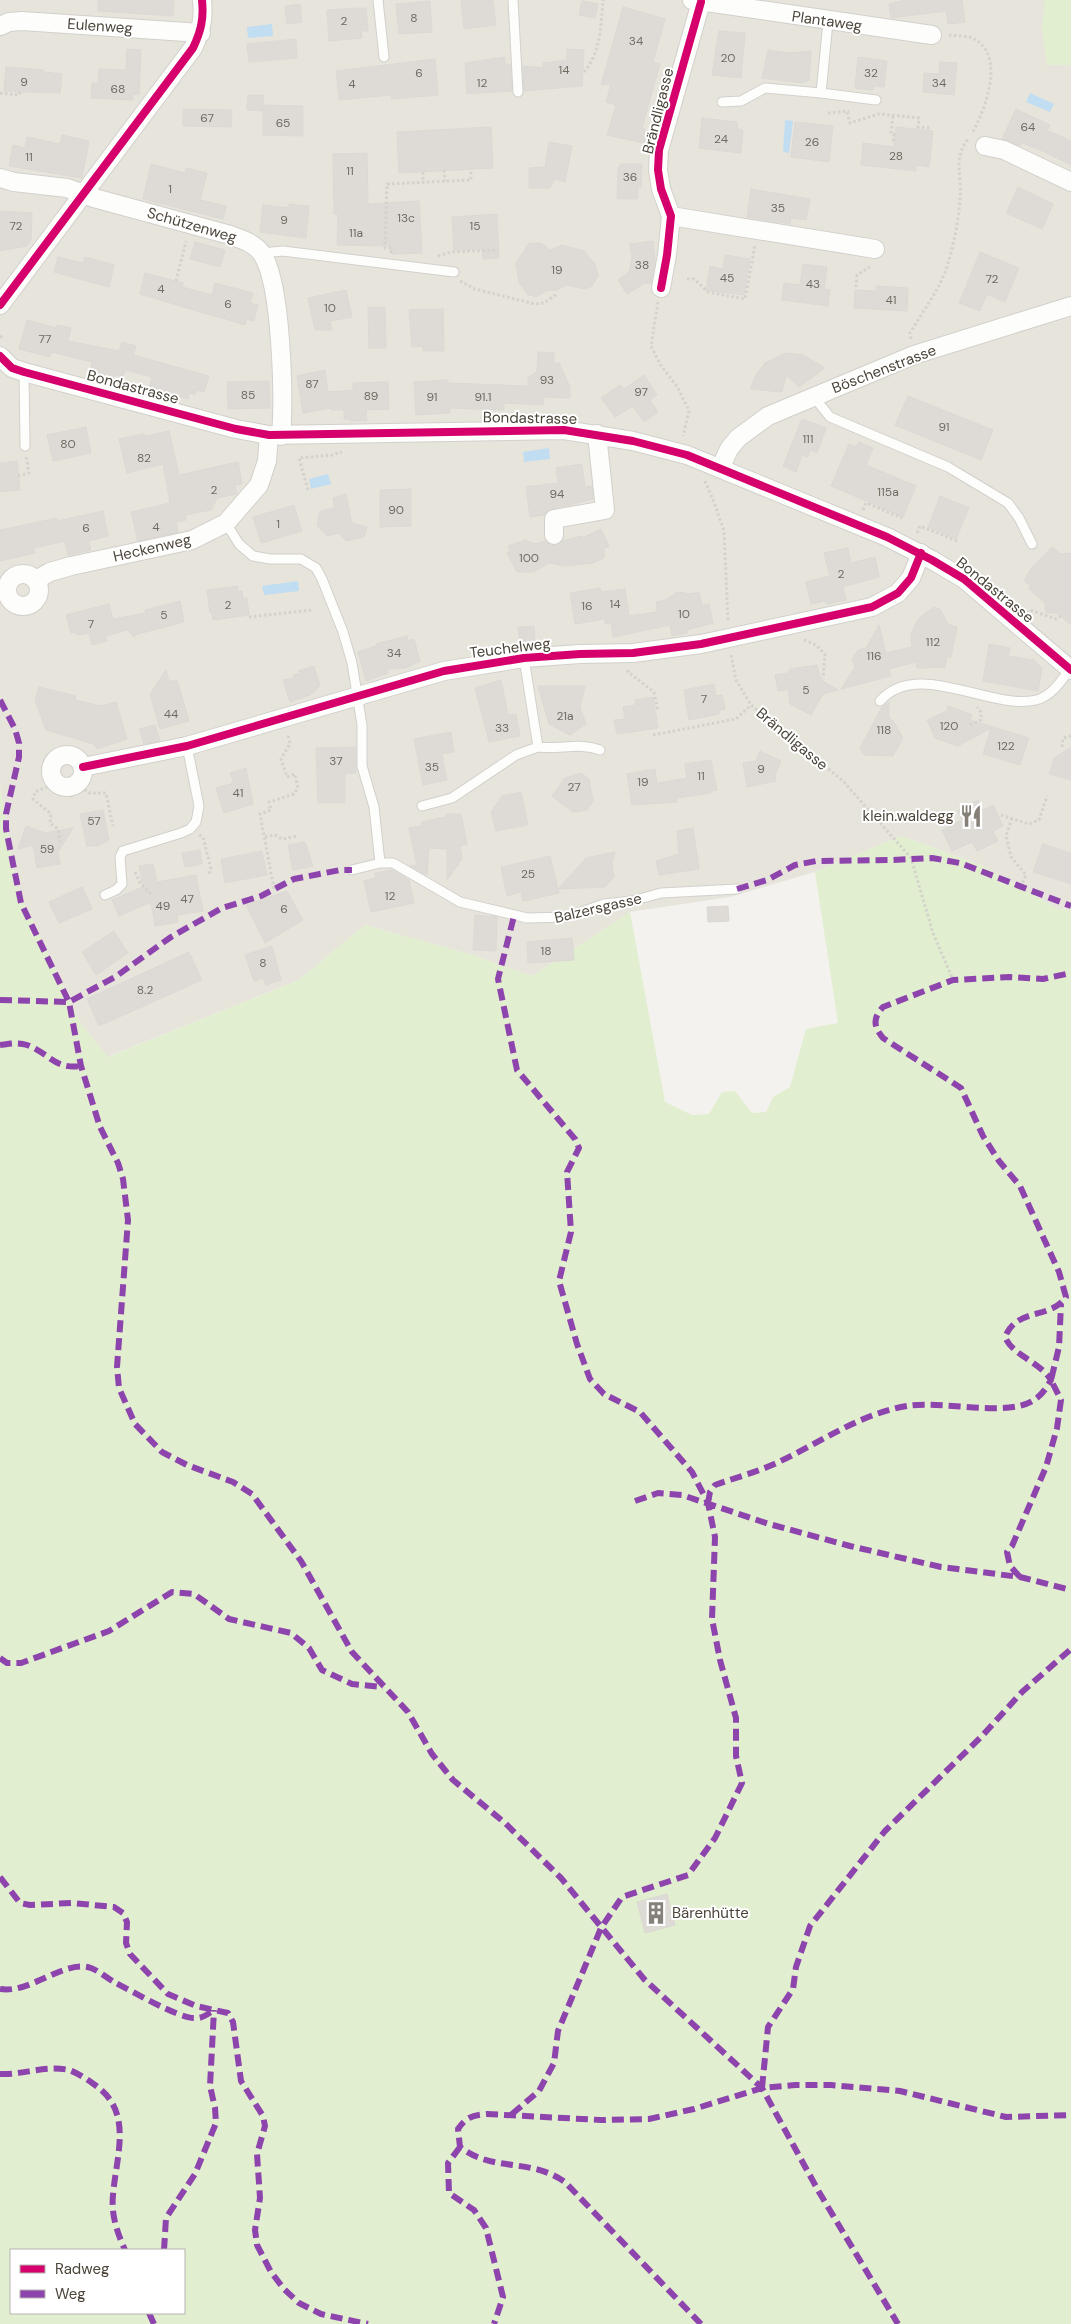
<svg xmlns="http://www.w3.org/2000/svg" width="1071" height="2324" viewBox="0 0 1071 2324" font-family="'DM Sans',sans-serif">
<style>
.residential{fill:#e7e4dc}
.green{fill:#e1eecf;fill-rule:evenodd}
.water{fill:#c0ddf1}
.building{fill:#dedbd6;stroke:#dcd9d4}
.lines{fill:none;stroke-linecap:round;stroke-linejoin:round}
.service-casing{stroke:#d2d0cb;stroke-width:11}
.minor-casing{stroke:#d2d0cb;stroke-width:20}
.path{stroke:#d3d2cc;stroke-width:3;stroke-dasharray:2.5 2.5;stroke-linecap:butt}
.service{stroke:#fdfdfc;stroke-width:9}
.minor{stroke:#fdfdfc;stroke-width:18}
.quiet{stroke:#8e44ad;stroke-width:6;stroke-dasharray:12 6;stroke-linecap:butt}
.cycleway-casing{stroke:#fff;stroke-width:11}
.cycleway{stroke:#d6006c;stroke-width:8}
.labels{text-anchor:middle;stroke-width:4;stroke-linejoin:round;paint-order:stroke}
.number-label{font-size:12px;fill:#706a61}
.street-label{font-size:15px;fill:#4b4439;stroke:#fff}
.poi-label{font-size:15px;fill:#4b4439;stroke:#fff;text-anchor:end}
</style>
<rect width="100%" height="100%" fill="#f4f2ee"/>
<path class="residential" d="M0 0H1071V910L1058 909 981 865 901 836 815 872 730 897 630 912 532 976 469 954 365 925 299 980 107 1057 80 1022 16 885 0 786Z"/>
<path class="green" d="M1045 0H1071V65H1047L1042 27Z
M0 786 16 885 80 1022 108 1057 299 980 365 925 469 954 532 976 630 912 665 1102 692 1115 709 1114 722 1092 735 1091 752 1113 766 1112 773 1097 790 1087 806 1029 838 1023 815 872 901 836 981 865 1058 909 1071 910V2324H0ZM11 2250H184V2313H11Z"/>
<path class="water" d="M272 24 273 36 248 38 247 27Z
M1030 93 1054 104 1050 112 1026 102Z
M785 120 793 121 789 153 783 152Z
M549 448 550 459 524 462 523 452Z
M328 474 331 484 311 489 309 479Z
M298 581 299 591 264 595 262 586Z"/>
<path class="building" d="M98 0H174L173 16 98 11Z
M461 0H493L496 25 464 29Z
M905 0H962L965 22 948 24 946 11 891 18 889 4Z
M430 1 432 32 399 34 396 4Z
M582 1 598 4 595 18 579 15Z
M300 4 302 22 287 24 285 6Z
M623 7 665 19 653 62 660 64 642 128 645 129 644 143 607 135 616 105 606 102 611 84 601 85Z
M359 8H366L368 31H361L362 38 329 41 327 10Z
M719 31 745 33 741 78 712 75Z
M296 39 297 58 249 62 247 44Z
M127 49 141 50 139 95 133 94V100L91 98 92 83H98L99 69 124 70 126 69Z
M567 49 584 50 582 86 524 91 523 66 543 68V63L567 60Z
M768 50 789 53 811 51 809 80 802 83 762 78Z
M505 57V64H510L512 91 467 94 465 63Z
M858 57 887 61 884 87 874 86 873 90 855 88Z
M435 59 438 95 391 99V95L339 100 336 71Z
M940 62 957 63 954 95 923 92 924 73 939 74Z
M6 67 44 70V72L62 74 60 93 4 91Z
M248 95H264L263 105 303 106V136L263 135V108V111L247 110Z
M183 109 232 110 231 127 183 126Z
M1016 109 1050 125 1047 130 1071 141V165L1038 149 1022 143 1020 146 1002 139Z
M702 118 737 122V128L743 130 741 153 699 148Z
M795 122 833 126 829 162 791 157Z
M491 127 493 168 399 173 397 132Z
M896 127 933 131 929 167 916 165V171L861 165 863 143 894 147Z
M62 135 89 141 82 178 9 166 13 145 25 148 27 137 60 144Z
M549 142 572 146 565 182 555 179 550 188H529V168L545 167Z
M367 153 368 204 419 201 422 253 392 254 391 246 337 245 338 214H334L333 154Z
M151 164 185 173 186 168 207 173 200 200 226 206 223 219 143 199Z
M620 164H642L641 187H638V199H617L618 167H620Z
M1018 187 1053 204 1042 229 1006 213Z
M751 189 810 199 806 220 791 218 790 224 747 217Z
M289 204 309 206 306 238 260 232 263 205 289 208Z
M0 211 32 213 31 240 27 246 0 251Z
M497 214 499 258 483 259 482 249 454 250 452 217Z
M653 241 655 259 651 284 645 283 627 294 618 280 629 272 632 258 630 244Z
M195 242 225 250 220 267 190 259Z
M529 243H541L550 250 562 245 584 251 595 264 598 276 592 286 585 289 566 285 557 290 546 291 536 297 527 294 519 282 516 263Z
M980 252 1019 268 1005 302 987 294 980 311 959 303Z
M725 255 750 259 744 295 706 290 710 266 723 269Z
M58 257 83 263 85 257 114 265 109 287 54 272Z
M803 264 827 267 824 289 830 290 828 306 782 300 784 283 800 285Z
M145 273 183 283 182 287 212 295 215 283 253 293 250 303 258 305 254 321 247 319 245 325 225 319V314L224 319 140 294Z
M876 286 908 288 907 311 854 308 855 290 876 291Z
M346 290 352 317 330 321 332 330H315L308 298Z
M368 307H385L386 348H369Z
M422 309H443L444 351H423V346L412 347 409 310Z
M27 320 56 328 57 325 71 328 68 341 119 351 122 342 136 346 133 355 209 376 204 392 197 390 195 395 189 393 188 399 149 388 152 377 125 370 123 377 115 375 114 378 90 371 92 362 51 352 50 357 19 349Z
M538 352 554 353V363H559L570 387V398L544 397 543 405 504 403V410L449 408 450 413 416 415 414 382 448 380V383L528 386V377L537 372Z
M786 353 803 355 825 368 799 387 786 375 782 392 750 389 757 373 765 363Z
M325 370 328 392 353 390V383L388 382 389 409 366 410 367 421H350V419H344V410H331V408L303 413 297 376Z
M644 375 657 395 650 400 658 412 644 422 633 406 615 417 601 398 620 385 624 389Z
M269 381 270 408 228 409 227 382Z
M908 396 993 430 981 460 895 425Z
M802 419 826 428 817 453 810 450 808 457 802 455 796 472 783 466Z
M86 427 91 453 53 461 47 435Z
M169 431 179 475 238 462 242 484 235 485 237 494 217 498 211 510 185 515 186 520 176 522 178 532 138 541 131 512 170 503 163 464 127 473 119 439 143 434 147 436Z
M859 442 873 448 866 465 916 486 903 517 831 486 849 444 856 447Z
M17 461 20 490 0 492V463Z
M582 464 585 487 592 486 593 499 552 509 544 515 530 517 526 487 558 483 556 468Z
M411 489V526L380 527V490Z
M346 494 352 523 367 527 364 537 346 541 339 533 327 536 317 525 320 511 335 508 333 498Z
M940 496 969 508 956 539 928 527Z
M294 505 302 531 261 543 253 517Z
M103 511 108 536 88 541 91 550 68 555 65 541 34 548 35 553 0 561V530L57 518V521Z
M601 529 609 547 604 548V558L593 563 565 566 549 563 533 572H517L507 553 510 551 508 546 525 540 535 544 545 541 554 546 562 541 582 536V538Z
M1052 547 1061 554 1071 553V625L1057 613H1046L1045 603 1028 588 1031 586 1024 581 1032 567Z
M848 548 851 563 875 557 879 577 843 587 846 600 827 604 826 601 811 604 806 582 830 576 824 553Z
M238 586V592L242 591 243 598H247L249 615 213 620 212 613H210L207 590Z
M600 588 601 592 625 589 629 616 657 612 656 602 666 600 677 592 691 594 699 592 702 606 709 604 713 623 686 630 687 633 672 636 670 625 613 637 611 623 605 624V619L575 624 570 593Z
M180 601 184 622 138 634 134 637 127 630 106 636 107 641 92 645 89 633 78 635 74 632 71 633 66 615 109 604 113 619 146 613 145 610Z
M934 607 940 609 948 624 957 627 951 657H947L945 667 917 668 916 662 889 669 891 676 841 689 855 667 852 659 858 650 866 648 879 625 886 653 912 647 911 634 918 619Z
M534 626 535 643 520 645 518 627Z
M407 636 408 641 414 639 420 661 406 668 387 669 388 673 366 681 358 652 376 646V644Z
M989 644 1010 648 1008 656 1034 660 1042 668 1038 691 983 681Z
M817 665 821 680 838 690 823 694 811 715 790 704 788 689 778 691 775 675 788 673 790 669Z
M314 666 320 686 310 695 290 702 283 680 294 678 293 675 300 673 298 671Z
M166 670 169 682 177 680 189 721 160 729 150 694Z
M501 680 508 715 516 714 520 736 489 742 475 688Z
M714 684 716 696 722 695 725 709 719 710V714L689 720 684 690Z
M538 686H585L580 707 586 724 570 735 549 724Z
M39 687 76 696 75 700 101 706 116 702 127 739 97 749 94 744 46 730 35 700Z
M653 697 658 728 617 734 614 720 625 719 623 707 636 705 635 700Z
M889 702V718L894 722 903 738 893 756 864 755 860 748 882 707Z
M948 706 972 715 970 720 1029 738 1020 765 983 754 991 728 958 746 935 738 927 720 947 711Z
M155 725 160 741 144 744 139 729Z
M451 732 454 752 442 754 447 780 423 785 414 739Z
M355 747 356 773 345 774V803H318L316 748Z
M1071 747V780L1049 774 1054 758Z
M760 751 781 761 775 775 776 781 747 787 743 763 756 761Z
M711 760 717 790 710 791 711 793 677 798V802L632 805 627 774 655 769 657 783 687 778 685 764Z
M246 768 253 804 224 813 216 788 234 783 230 773Z
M581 773 589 779 593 801 587 810 573 812 552 796 565 778Z
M521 792 528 825 496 831 491 812 502 796Z
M978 800 983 810 993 805 1003 826 993 831 998 841 977 851 972 842 952 851 942 830 962 820 958 810Z
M103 810 109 840 98 846H87L80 814Z
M446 814H461L467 844 460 846 462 859 447 880V849L429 848 427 875 410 866 417 865 409 828 422 826 421 822 446 817Z
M26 826 45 833 73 828 58 852 60 864 37 868 33 845 18 849Z
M693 828 699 869 659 875 656 861 679 854 677 831Z
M305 842 313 866 293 870 288 845Z
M1043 844 1071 853V884L1033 872Z
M200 850 202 864 185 867 182 853Z
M262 851 267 875 225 883 221 859Z
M615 852 612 863 614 877 605 887 558 889 559 893 523 901 521 892 507 896 501 867 550 856 558 889 586 858Z
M153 864 157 882 196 875 203 911 177 915 178 922 155 926 151 902 119 916 112 900 143 887 139 866Z
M392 870 409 880 414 903 371 912 364 881 376 878 375 873Z
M82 887 92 909 59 923 49 902Z
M287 891 303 920 265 943 246 905Z
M728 906 729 921 708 922 707 907Z
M475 915 497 917 496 951 473 950Z
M114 931 128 953 96 975 82 952Z
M572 938 574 960 528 963 527 942Z
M272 946 281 980 266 985 263 978 254 981 245 955Z
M189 952 202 980 99 1026 87 999Z
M667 1894 675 1925 645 1933 637 1902Z"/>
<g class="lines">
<defs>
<path id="service" d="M378 0 384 57
M513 0 518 92
M828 22 821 93 876 100
M722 102 741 101 765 88 821 93
M262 253 283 251 454 272
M24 372 25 446
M814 397 830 417 948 467 1008 503 1019 518 1032 544
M226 523 239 544 253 556 270 559H301L316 568 322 579 343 632 352 663 362 725V766L374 807 380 863
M524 658 538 747C559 750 580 742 600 750
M880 701C917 658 991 711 1036 700 1052 696 1061 681 1070 669
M422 806 452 798 516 755 538 747
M352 870 380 863H393L460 902 527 918 567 917 604 904 632 901 661 893 737 889
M105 895 116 890 122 884 120 857 123 851 181 833 190 829 196 822 199 806 187 746"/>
<path id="minor" d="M692 0 932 35
M0 26 9 22 22 21 201 33
M985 146 1004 150 1071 182
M0 178 14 182 67 188 94 198 230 235C241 239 255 243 262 254 282 284 284 398 281 436
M671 216 875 249
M661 288 667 255 671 216 661 189 658 170 659 150 701 2
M0 305 193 48C201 31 204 19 202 0
M0 356 12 368 24 372 236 429 269 435 564 430 633 441 687 455 887 537 932 560 964 579 1071 670
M721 467 729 449 738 438 768 416 914 355 1071 306
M554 535V519L605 510 597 434
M7 590a16 16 0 1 1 32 0a16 16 0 1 1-32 0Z
M36 580 50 572 71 566 192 540 226 523 259 485 267 461 269 435
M51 771a16 16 0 1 1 32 0a16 16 0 1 1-32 0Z
M83 767 187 746 444 671 524 658 580 654 633 653 701 644 872 607 898 593 911 578 921 553"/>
</defs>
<use href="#service" class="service-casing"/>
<use href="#minor" class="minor-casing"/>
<path class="path" d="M949 35C958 36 972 35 979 42 1004 63 984 111 972 134
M584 72C601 53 601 24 603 0
M0 93 19 95 20 92
M847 112 850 123 879 114 919 118 918 127 932 128
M828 113 849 111
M893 116 891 134 894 135 893 144
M444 170 445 181
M423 172V182
M391 253V248H385L387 184 471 180V169
M438 256 451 252 498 250
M687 279H694L708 292 745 299 755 245
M176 281 186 241
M460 281 475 289 535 304 544 303 557 294
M856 287 857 275 871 266
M658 302 651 346 660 364 678 388 689 411 683 436
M0 337 4 336
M911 339 910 333C923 311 941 288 948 263 954 243 959 219 960 198 962 177 953 158 968 139
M18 476 29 473 26 456
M705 481 714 502 724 531 728 621
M308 490 299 458 332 455 342 452
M863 510 866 503 902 518
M917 533 920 526 957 541
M0 587 8 586
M1027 613 1030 610 1056 619 1061 616
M249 617 312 610
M804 640 816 645 825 654 823 679
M731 655 736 680 751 705 843 781 911 858 933 933 953 980
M629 670 628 672 654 692 658 711
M970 725 981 720V712L977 707
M653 735 736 719 751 705
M1062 747 1063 738 1071 736
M55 780 49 786 35 792 33 799 51 814 50 823 58 829 60 842
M76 784 89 793H106L113 826
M1001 815 1029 824 1039 820 1047 796
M1012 818 1006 836 1011 857 1026 875 1021 886
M199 835 203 837 211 869 208 876
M265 837 275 835 282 839 297 836
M135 872 140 883 152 895
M274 889 260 814 271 810 269 802 294 794 298 788 295 774 287 777 281 759 290 744 288 735"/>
<use href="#service" class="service"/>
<use href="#minor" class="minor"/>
<path class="quiet" d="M0 700 15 729 19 743V757L6 814V829L21 903 69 1002 81 1066 100 1127 118 1163 123 1179 128 1220 117 1367 119 1388 135 1424 162 1452 187 1465 233 1482 252 1494 301 1561 352 1652 408 1712 432 1754 453 1780 505 1823 561 1878 644 1979 762 2088 819 2192 898 2324
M737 889 767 880 795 865 816 861 893 860 932 858 960 863 1071 906
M0 1000 69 1002 115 977 171 937 222 908 261 896 294 879 340 870H352
M0 1045C9 1044 18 1042 27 1045 49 1053 55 1070 81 1066
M635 1501 658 1493 682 1495 769 1524 850 1546 941 1567 1020 1577 1071 1590
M708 1503 710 1492 715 1485C734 1478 754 1473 772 1465 817 1445 858 1414 907 1406 943 1400 1007 1418 1034 1400 1042 1395 1047 1387 1051 1380 1039 1361 1013 1356 1005 1337 1017 1307 1050 1320 1066 1297L1059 1272 1020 1186 999 1161 983 1136 961 1088 883 1038C874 1027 872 1019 883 1007L953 980 1009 977 1043 979 1071 973
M1020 1577 1010 1566 1007 1552 1012 1546 1046 1467 1057 1428 1061 1400 1051 1380 1059 1347 1061 1304
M0 1658 7 1663H21L109 1631 172 1592 194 1594 229 1619 291 1633 309 1648 322 1670 352 1684 383 1687
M0 1877 20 1903 30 1905 72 1903 114 1907 123 1913 127 1922 126 1943 130 1954 168 1994 196 2006 228 2013 233 2022 241 2081 263 2116 265 2126 257 2154 260 2198 255 2230 257 2245 271 2272 284 2289 299 2303 321 2314 368 2324
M0 1989C31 1994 64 1959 91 1968 99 1971 107 1978 114 1982 130 1990 178 2018 194 2018 202 2019 208 2014 214 2010
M0 2074C23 2075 45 2065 69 2070 78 2073 88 2080 95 2085 134 2112 116 2156 113 2195 111 2215 117 2232 125 2250
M762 2088 768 2027 793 1989 796 1967 810 1926 885 1831 982 1736 1022 1692 1071 1649
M512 2114 539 2091 554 2063 558 2031 601 1928 622 1897 688 1875 715 1838 742 1783 736 1756V1718L720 1660 712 1619 715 1537 708 1503 692 1472 640 1412 604 1394 590 1379 577 1344 559 1281 571 1232 567 1172 579 1148 575 1139 517 1070 498 979 514 916
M460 2147 448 2163 449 2193 474 2210 486 2228 503 2297 494 2324
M164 2250 166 2218 195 2174 216 2123 215 2108 210 2086 214 2010
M149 2313 154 2324
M701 2324 565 2182C529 2157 494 2173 460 2147L458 2129C466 2117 473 2115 487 2114L601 2120 649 2119 694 2109 762 2088 795 2085H831L900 2091 1006 2117 1071 2115"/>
<defs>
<path id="cycleway" d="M661 288 667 255 671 216 661 189 658 170 659 150 701 2
M0 305 193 48C201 31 204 19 202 0
M0 356 12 368 24 372 236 429 269 435 564 430 633 441 687 455 887 537 932 560 964 579 1071 670
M83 767 187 746 444 671 524 658 580 654 633 653 701 644 872 607 898 593 911 578 921 553"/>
</defs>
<use href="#cycleway" class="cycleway-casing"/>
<use href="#cycleway" class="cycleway"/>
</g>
<defs>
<symbol id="restaurant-bare" viewBox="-9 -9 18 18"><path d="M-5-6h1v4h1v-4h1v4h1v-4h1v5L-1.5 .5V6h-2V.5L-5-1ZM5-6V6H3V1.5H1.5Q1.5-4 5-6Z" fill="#868178" stroke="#fff" stroke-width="2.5" paint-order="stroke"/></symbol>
<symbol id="building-bare" viewBox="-9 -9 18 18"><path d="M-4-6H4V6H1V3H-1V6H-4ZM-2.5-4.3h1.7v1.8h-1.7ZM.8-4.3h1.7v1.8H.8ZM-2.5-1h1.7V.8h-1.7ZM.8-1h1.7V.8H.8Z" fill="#868178" stroke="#fff" stroke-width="2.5" paint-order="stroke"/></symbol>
</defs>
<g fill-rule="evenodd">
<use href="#restaurant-bare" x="955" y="800" width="32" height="32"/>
<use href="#building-bare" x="640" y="1897" width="32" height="32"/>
</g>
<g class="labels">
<g class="number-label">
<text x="414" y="22">8</text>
<text x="344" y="25">2</text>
<text x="636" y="45">34</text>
<text x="728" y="62">20</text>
<text x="564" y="74">14</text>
<text x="419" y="77">6</text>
<text x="871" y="77">32</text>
<text x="24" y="86">9</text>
<text x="482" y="87">12</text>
<text x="939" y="87">34</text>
<text x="352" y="88">4</text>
<text x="118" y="93">68</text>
<text x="207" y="122">67</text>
<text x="283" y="127">65</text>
<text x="1028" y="131">64</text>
<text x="721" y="143">24</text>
<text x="812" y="146">26</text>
<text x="896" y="160">28</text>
<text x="29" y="161">11</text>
<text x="350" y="175">11</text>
<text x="630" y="181">36</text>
<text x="170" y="193">1</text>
<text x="778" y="212">35</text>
<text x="406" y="222">13c</text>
<text x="284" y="224">9</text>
<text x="16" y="230">72</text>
<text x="475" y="230">15</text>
<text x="356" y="237">11a</text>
<text x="642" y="269">38</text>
<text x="557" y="274">19</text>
<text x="727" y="282">45</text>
<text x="992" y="283">72</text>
<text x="813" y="288">43</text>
<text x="161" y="293">4</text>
<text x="891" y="304">41</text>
<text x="228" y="308">6</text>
<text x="330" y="312">10</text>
<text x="45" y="343">77</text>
<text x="547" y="384">93</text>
<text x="312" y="388">87</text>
<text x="641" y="396">97</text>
<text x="248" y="399">85</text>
<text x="371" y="400">89</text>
<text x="432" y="401">91</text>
<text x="483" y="401">91.1</text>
<text x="944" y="431">91</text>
<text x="808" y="443">111</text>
<text x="68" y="448">80</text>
<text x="144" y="462">82</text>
<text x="214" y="494">2</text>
<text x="888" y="496">115a</text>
<text x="557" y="498">94</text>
<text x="396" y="514">90</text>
<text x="278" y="528">1</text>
<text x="156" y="531">4</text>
<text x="86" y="532">6</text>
<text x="529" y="562">100</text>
<text x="841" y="578">2</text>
<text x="615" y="608">14</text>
<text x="228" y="609">2</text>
<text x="587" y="610">16</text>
<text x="684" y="618">10</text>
<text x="164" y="619">5</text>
<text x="91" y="628">7</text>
<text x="933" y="646">112</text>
<text x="394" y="657">34</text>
<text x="874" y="660">116</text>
<text x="806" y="694">5</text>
<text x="704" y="703">7</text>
<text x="171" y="718">44</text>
<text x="565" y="720">21a</text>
<text x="949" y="730">120</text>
<text x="502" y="732">33</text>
<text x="884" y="734">118</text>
<text x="1006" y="750">122</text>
<text x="336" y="765">37</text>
<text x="432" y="771">35</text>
<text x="761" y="773">9</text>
<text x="701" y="780">11</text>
<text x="643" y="786">19</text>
<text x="574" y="791">27</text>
<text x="238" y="797">41</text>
<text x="94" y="825">57</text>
<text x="47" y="853">59</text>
<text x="528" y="878">25</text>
<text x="390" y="900">12</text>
<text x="187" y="903">47</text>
<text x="163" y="910">49</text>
<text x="284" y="913">6</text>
<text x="546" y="955">18</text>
<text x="263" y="967">8</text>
<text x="145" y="994">8.2</text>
</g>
<g class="street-label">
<text transform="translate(827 21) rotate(8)" y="5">Plantaweg</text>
<text transform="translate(100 26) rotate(4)" y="5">Eulenweg</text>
<text transform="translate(658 111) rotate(-76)" y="5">Brändligasse</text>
<text transform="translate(192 225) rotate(16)" y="5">Schützenweg</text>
<text transform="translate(884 369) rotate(-21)" y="5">Böschenstrasse</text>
<text transform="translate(133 387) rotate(15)" y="5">Bondastrasse</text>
<text transform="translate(530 418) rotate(1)" y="5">Bondastrasse</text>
<text transform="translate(152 548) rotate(-13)" y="5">Heckenweg</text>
<text transform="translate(995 590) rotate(39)" y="5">Bondastrasse</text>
<text transform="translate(510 648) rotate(-7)" y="5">Teuchelweg</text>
<text transform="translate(792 739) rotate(40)" y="5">Brändligasse</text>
<text transform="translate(598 908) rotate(-13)" y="5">Balzersgasse</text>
</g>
<g class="poi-label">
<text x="954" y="821">klein.waldegg</text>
<text x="672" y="1918" text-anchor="start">Bärenhütte</text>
</g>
</g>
<rect x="10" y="2249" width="175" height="65" fill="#ffffff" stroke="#b7b4b0"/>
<rect x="20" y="2265" width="25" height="8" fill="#d6006c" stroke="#b7b4b0"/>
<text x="55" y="2274" font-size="15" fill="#4b4439">Radweg</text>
<rect x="20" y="2290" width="25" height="8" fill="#8e44ad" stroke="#b7b4b0"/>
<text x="55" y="2299" font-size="15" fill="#4b4439">Weg</text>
</svg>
